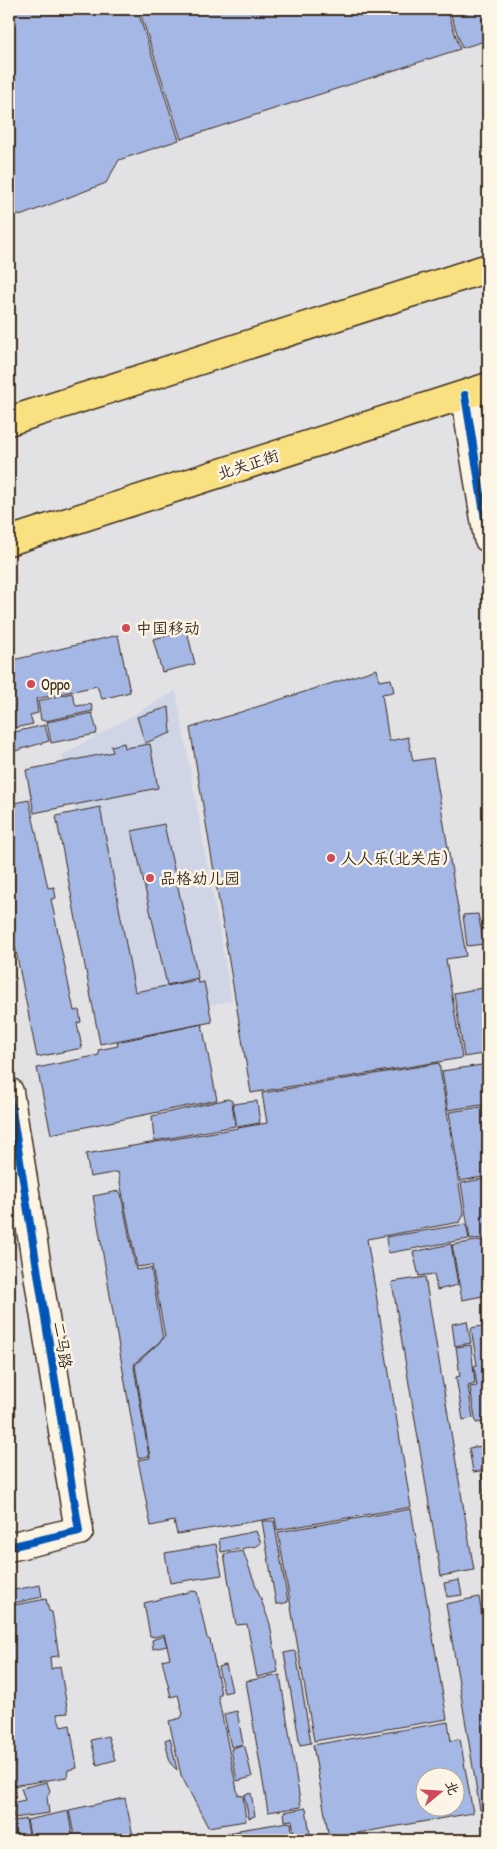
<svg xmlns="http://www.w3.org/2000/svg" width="497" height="1849" viewBox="0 0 497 1849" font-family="'Patrick Hand','LXGW WenKai TC',sans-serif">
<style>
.built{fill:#cfd5e5}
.building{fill:#a4b7e5;stroke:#3b2a1e;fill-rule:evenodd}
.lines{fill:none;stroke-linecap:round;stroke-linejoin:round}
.minor-casing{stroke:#3b2a1e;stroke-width:31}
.primary-casing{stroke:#3b2a1e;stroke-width:31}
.minor{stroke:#fcf5e5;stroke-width:28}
.primary{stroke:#f9e181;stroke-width:28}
.cycleway-casing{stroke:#fcf5e5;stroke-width:11}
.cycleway{stroke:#0057b8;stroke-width:8}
.poi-dot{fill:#d1495b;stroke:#fcf5e5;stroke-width:2}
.labels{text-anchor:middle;stroke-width:5;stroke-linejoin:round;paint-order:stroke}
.street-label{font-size:16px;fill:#3b2a1e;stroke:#fcf5e5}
.poi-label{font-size:16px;fill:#3b2a1e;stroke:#fcf5e5;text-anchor:start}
</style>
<rect width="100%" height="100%" fill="#e2e2e5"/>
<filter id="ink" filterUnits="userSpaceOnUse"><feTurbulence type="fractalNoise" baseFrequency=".02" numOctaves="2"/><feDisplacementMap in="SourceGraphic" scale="10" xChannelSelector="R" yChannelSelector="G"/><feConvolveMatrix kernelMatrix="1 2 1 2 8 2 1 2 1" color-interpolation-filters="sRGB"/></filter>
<g filter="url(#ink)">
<path class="built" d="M176 691 232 1001 123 1019 62 755Z"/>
<path class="building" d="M9 9H137L179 140 119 160 106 183 20 216 17 214 9 216Z
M139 9H447L460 49 181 139Z
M449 9H488V40L462 48Z
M187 631 195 664 162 672 153 639Z
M118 635 130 692 102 699 97 686 36 699 38 713 30 715 33 724 9 729V661Z
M377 669 379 681 391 679 394 692 382 694 389 741 408 737 413 761 433 758 466 956 446 959 462 1058 251 1093 190 728Z
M72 693 76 706 91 704 93 711 45 721 41 720 38 701Z
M169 707 171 733 145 743 137 717Z
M92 713 97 731 96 734 51 743 47 722Z
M45 725 49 741 15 751 10 733Z
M124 743 125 748 150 744 158 788 34 813 26 770 113 752 111 746Z
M29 800 48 888 54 887 56 898 51 899 74 1011 79 1010 81 1022 77 1023 82 1048 37 1057 9 916V804Z
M100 807 135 992 197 980 198 983 204 982 212 1022 100 1044 56 816Z
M164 824 198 978 167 985 132 831Z
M478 914 484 944 467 946 463 915Z
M488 987V1053L464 1057 454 993Z
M202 1024 217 1100 51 1134 37 1068 99 1055 98 1050 118 1046 117 1042Z
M439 1063 464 1215 460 1222 367 1239 411 1507 277 1530 275 1518 177 1534 174 1521 151 1526 138 1460 150 1458 135 1365 165 1337 152 1265 137 1267 118 1172 90 1177 86 1154 267 1123 262 1093Z
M488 1064V1104L448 1110 442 1071Z
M228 1099 232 1101 235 1126 154 1141 152 1116Z
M257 1101 260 1123 237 1127 233 1104Z
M488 1106V1176L460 1181 449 1112Z
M488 1178V1237L470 1240 461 1183Z
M119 1191 121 1194 136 1270 151 1268 163 1339 135 1363 134 1367 149 1456 138 1458 93 1196Z
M466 1224 469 1239 388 1253 386 1237Z
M488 1239V1295L462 1300 452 1245Z
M451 1244 458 1285 437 1290 434 1274 419 1276 413 1252Z
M425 1277 474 1570 441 1576 392 1282Z
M467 1321 471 1343 455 1346 452 1324Z
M488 1325V1442L487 1443 483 1422 476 1423 470 1387 477 1386 474 1366 477 1365 471 1328Z
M471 1345 475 1384 468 1386 473 1418 463 1420 456 1377 460 1376 456 1347Z
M487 1445 488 1470 473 1472 469 1448Z
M488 1471V1523L481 1473Z
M411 1509 447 1719 314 1741 278 1532Z
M262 1521H274L288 1602 281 1604H276Z
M256 1531 261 1543 257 1546 221 1552 219 1539Z
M216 1544 222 1575 170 1583 165 1553Z
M243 1551 270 1624 278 1672 257 1677 247 1624 236 1625 224 1554Z
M459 1580 462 1595 447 1597 444 1583Z
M40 1585 42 1597 9 1604V1591Z
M193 1591 197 1592 207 1638 210 1640 221 1694 218 1696 238 1795 243 1796 246 1821 208 1827 181 1775 169 1721 181 1718 183 1714 178 1695 171 1697 170 1693 162 1660 170 1658 164 1634 155 1637 150 1636 144 1603Z
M479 1597 488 1655V1808L480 1810 446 1604Z
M46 1599 49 1611 52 1612 59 1656 50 1657 51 1667V1669L60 1666 68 1713 57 1714 61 1727 70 1725 77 1768 68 1770 67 1777 12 1786 11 1775H9V1606Z
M164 1636 167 1646 153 1649 152 1640Z
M294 1651 296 1653 311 1743 300 1745 284 1653Z
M226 1665 232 1691 224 1693 218 1667Z
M280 1675 301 1807 268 1812 246 1681Z
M237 1711 243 1744 231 1747 224 1714Z
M448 1722 451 1741 460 1739 473 1813 329 1838 313 1745ZM424 1776H454V1806H424Z
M108 1736 115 1760 97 1765 91 1740Z
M170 1738 177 1770 170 1763 165 1740Z
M241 1745 245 1747 252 1777 237 1781 231 1749Z
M47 1782 50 1791 47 1797 49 1813 14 1818 11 1803 25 1800 21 1788Z
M251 1793 255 1816 249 1818 244 1795Z
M125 1798 134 1840H75L69 1810Z
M306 1808 311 1840H295L292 1820 285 1821 284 1812Z
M68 1811 73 1840H31L27 1820Z
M26 1819 30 1840H9V1822Z
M288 1822 291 1823 293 1840H241L239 1830Z
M238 1831 239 1840H218L217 1835Z"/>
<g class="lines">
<defs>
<path id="minor" d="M465 395 488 538
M9 1092 79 1531 9 1547"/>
<path id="primary" d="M9 421 488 268
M9 541 488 387"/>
</defs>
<use href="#minor" class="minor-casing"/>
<use href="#primary" class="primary-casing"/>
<use href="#minor" class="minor"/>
<use href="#primary" class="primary"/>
<defs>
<path id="cycleway" d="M465 395 488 538
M9 1092 79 1531 9 1547"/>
</defs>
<use href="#cycleway" class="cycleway-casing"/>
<use href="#cycleway" class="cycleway"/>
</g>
</g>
<g class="poi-dot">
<circle cx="126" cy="628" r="5"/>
<circle cx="31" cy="684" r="5"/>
<circle cx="331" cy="858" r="5"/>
<circle cx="150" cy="878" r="5"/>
</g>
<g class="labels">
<g class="street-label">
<text transform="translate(248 464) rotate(-18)" y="6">北关正街</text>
<text transform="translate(63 1345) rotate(81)" y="6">二马路</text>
</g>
<g class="poi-label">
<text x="136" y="634">中国移动</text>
<text x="41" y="690">Oppo</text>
<text x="341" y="864">人人乐(北关店)</text>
<text x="160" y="884">品格幼儿园</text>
</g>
</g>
<rect width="497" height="1849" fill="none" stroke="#fcf5e5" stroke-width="30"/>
<rect x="15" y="15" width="467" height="1819" fill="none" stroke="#3b2a1e" stroke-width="2" filter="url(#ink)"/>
<g transform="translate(440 1792) rotate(72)"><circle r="24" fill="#fcf5e5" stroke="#afa495"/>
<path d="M0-4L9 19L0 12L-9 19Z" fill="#d1495b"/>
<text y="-8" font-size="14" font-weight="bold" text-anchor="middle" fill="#3b2a1e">北</text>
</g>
</svg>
